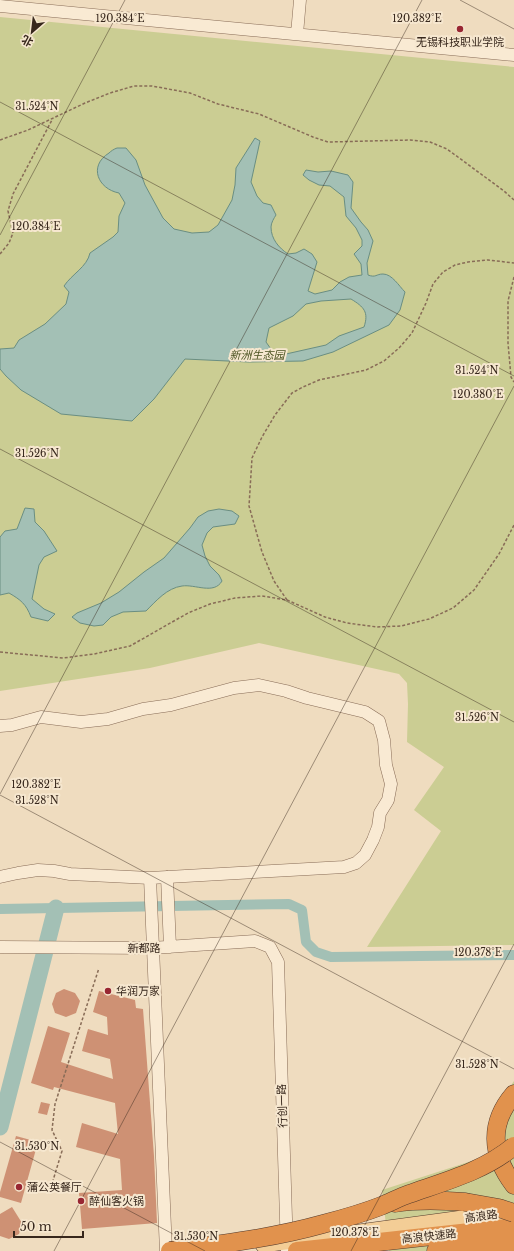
<svg xmlns="http://www.w3.org/2000/svg" width="514" height="1251" viewBox="0 0 514 1251" font-family="'Libre Baskerville','Noto Sans SC',serif">
<style>
.green{fill:#cbcd93}
.water{fill:#a3c0b5;stroke:#6a8e82;fill-rule:evenodd}
.lines{fill:none;stroke-linecap:round;stroke-linejoin:round}
.canal{stroke:#a3c0b5;stroke-width:10}
.river{stroke:#a3c0b5;stroke-width:17}
.building{fill:#ce9174}
.minor-casing{stroke:#886c57;stroke-width:13}
.major-casing{stroke:#553b2c;stroke-width:16}
.highway-casing{stroke:#553b2c;stroke-width:19}
.path{stroke:#886c57;stroke-width:1.5;stroke-dasharray:3 2;stroke-linecap:butt}
.minor{stroke:#f9ead3;stroke-width:12}
.major{stroke:#f3cd96;stroke-width:15}
.highway{stroke:#e1924d;stroke-width:18}
.highway-bridge-casing{stroke:#553b2c;stroke-width:19;stroke-linecap:butt}
.highway-bridge{stroke:#e1924d;stroke-width:18}
.ticks{fill:none;stroke:#37271c;stroke-width:1;stroke-opacity:0.45}
.poi-dot{fill:#982632;stroke:#f6e7cf;stroke-width:1.5}
.labels{text-anchor:middle;stroke-width:4;stroke-linejoin:round;paint-order:stroke}
.poi-label{font-size:11px;fill:#37271c;stroke:#f6e7cf;text-anchor:start}
.park-label{font-size:11px;font-style:italic;fill:#4c5422;stroke:#f6e7cf}
.street-label{font-size:11px;fill:#37271c;stroke:#f6e7cf}
.ticks-label{font-size:10px;text-anchor:middle;fill:#37271c;stroke:#f6e7cf;stroke-width:4;stroke-linejoin:round;paint-order:stroke}
</style>
<rect width="100%" height="100%" fill="#efdcbf"/>
<path class="green" d="M0 17 514 67V945L367 947 441 831 414 810 444 767 407 742 408 704 407 683 399 674 259 643 150 668 0 691Z
M514 1081V1251H389L382 1190 490 1155 499 1103Z"/>
<path class="water" d="M255 138 260 141 251 182 257 196 263 203 271 205 276 215C274 218 271 223 271 227 271 239 279 248 288 254L296 253 304 249 312 254 317 262 308 291 315 294 332 290 340 282 349 277 362 275 361 264 354 254 362 246V240L356 228 346 216 344 197 330 186 319 185 309 180 303 175 306 170 318 172 331 171 348 175 353 182 351 208 361 222 368 230 373 241 367 263 368 275C376 278 376 274 383 274 392 274 399 286 405 292L400 310 389 325 333 352 303 361 249 362 185 359 154 399 132 421 61 414 21 390 6 376 0 369V349L14 348 19 340 45 324 66 304 69 292 64 286C72 274 87 267 90 253L113 237 118 232 119 216 125 203 119 193C98 189 88 166 109 153 111 151 114 149 117 148 120 148 123 148 126 148L136 160 145 185 163 218 174 229 192 233 209 232 218 225 232 200 235 185 236 168ZM351 299C364 307 369 312 364 327L339 336 326 345 286 354 273 352 266 342 269 328 293 316 306 304 321 301Z
M25 508 34 509 35 522 44 531 57 551 44 557 39 565 32 599 44 609 55 614 48 621 31 617C26 604 21 600 9 593L0 595V537L5 531 17 529Z
M219 509 232 511 239 516 235 524 213 527 207 533 202 545 205 556 210 566 219 575 222 581C214 595 195 584 182 586 167 588 156 601 146 611L123 612 111 617 103 625 94 626 80 623 72 617 77 613 101 603 119 592 144 572 164 558 190 528 198 517 208 511Z"/>
<g class="lines">
<path class="canal" d="M0 909 289 904 302 910 306 942 316 952 331 957 514 955"/>
<path class="river" d="M0 1127 56 908"/>
</g>
<path class="building" d="M64 989 75 993 80 1001 76 1013 66 1017 55 1013 52 1004 56 993Z
M99 991 135 1000 136 1008 143 1009 154 1156 157 1223 82 1229 79 1193 122 1190 120 1159 76 1147 82 1123 118 1134 115 1103 54 1087 53 1090 31 1083 48 1026 70 1033 61 1062 113 1079 110 1059 82 1051 88 1029 108 1035 107 1017 93 1012Z
M41 1102 50 1104 47 1115 38 1113Z
M16 1136 38 1142 21 1203 0 1197V1192Z
M12 1207 22 1223 19 1234 9 1239 0 1236V1214Z"/>
<g class="lines">
<defs>
<path id="minor" d="M0 6 514 55
M297 34 300 0
M0 726 12 725 41 717 81 722 108 719 143 709 171 705 234 688 259 685 286 691 307 698 365 712 379 721 384 740 386 765 391 784 388 800 380 813 378 827 373 840 365 855 356 863 344 867 150 878 70 874 54 871 38 870 18 873 0 877
M167 877 170 947
M150 878 166 1251
M0 947 152 948 255 941 270 947 278 962 287 1251"/>
<path id="major" d="M263 1245 507 1212"/>
<path id="highway" d="M514 1094C489 1123 491 1155 514 1185
M395 1203C419 1199 441 1200 465 1202
M297 1251 514 1227
M436 1251 514 1243"/>
</defs>
<use href="#minor" class="minor-casing"/>
<use href="#major" class="major-casing"/>
<use href="#highway" class="highway-casing"/>
<path class="path" d="M0 140 28 130 85 103 110 93 134 86H152L190 93 218 104 259 114 313 137 328 142 410 140 430 142 447 149 504 191 514 200
M0 254 9 243 13 233 8 211 13 194 53 118
M514 277 508 301V343L511 377 514 382
M287 600 274 581 262 552 249 506 252 458 262 437 275 415 292 393 303 387 319 380 366 370 384 361 399 348 412 333 426 303 433 284 443 272 455 265 468 262 488 260 514 263
M0 652 63 658 94 654 130 646 188 613 210 604 235 598 262 596 287 600 325 617 347 623 377 627 401 626 429 619 453 608 474 590 499 554 514 525
M51 1187 62 1151 52 1130 55 1104 99 968"/>
<use href="#minor" class="minor"/>
<use href="#major" class="major"/>
<use href="#highway" class="highway"/>
<defs>
<path id="highway-bridge" d="M465 1202 499 1208 514 1213
M170 1251C222 1244 273 1238 323 1224 342 1219 363 1213 381 1206 391 1202 400 1197 409 1194 446 1181 484 1171 514 1146"/>
</defs>
<use href="#highway-bridge" class="highway-bridge-casing"/>
<use href="#highway-bridge" class="highway-bridge"/>
</g>
<path class="ticks" d="M460 0 514 29M0 102 514 376M0 235 125 0M0 449 514 722M0 794 422 0M0 795 514 1069M0 1142 205 1251M54 1251 514 386M351 1251 514 944"/>
<g class="poi-dot">
<circle cx="460" cy="29" r="4"/>
<circle cx="108" cy="991" r="4"/>
<circle cx="19" cy="1187" r="4"/>
<circle cx="81" cy="1201" r="4"/>
</g>
<g class="labels">
<g class="poi-label">
<text x="460" y="46" text-anchor="middle">无锡科技职业学院</text>
<text x="116" y="995">华润万家</text>
<text x="27" y="1191">蒲公英餐厅</text>
<text x="89" y="1205">醉仙客火锅</text>
</g>
<g class="park-label">
<text x="257" y="359">新洲生态园</text>
</g>
<g class="street-label">
<text x="144" y="952">新都路</text>
<text transform="translate(282 1106) rotate(-92)" y="4">行创一路</text>
<text transform="translate(481 1216) rotate(-8)" y="4">高浪路</text>
<text transform="translate(429 1236) rotate(-6)" y="4">高浪快速路</text>
</g>
</g>
<g class="ticks-label">
<text x="120" y="22">120.384°E</text>
<text x="417" y="22">120.382°E</text>
<text x="37" y="110">31.524°N</text>
<text x="36" y="230">120.384°E</text>
<text x="477" y="374">31.524°N</text>
<text x="478" y="398">120.380°E</text>
<text x="37" y="457">31.526°N</text>
<text x="477" y="721">31.526°N</text>
<text x="36" y="788">120.382°E</text>
<text x="37" y="804">31.528°N</text>
<text x="478" y="956">120.378°E</text>
<text x="477" y="1068">31.528°N</text>
<text x="37" y="1150">31.530°N</text>
<text x="355" y="1236">120.378°E</text>
<text x="196" y="1240">31.530°N</text>
</g>
<g transform="translate(32 32) rotate(208)" stroke="#f6e7cf" stroke-width="3" paint-order="stroke">
<path d="M0-3L7 15L0 10L-7 15Z" fill="#37271c"/>
<text y="-6" font-size="11" font-weight="bold" text-anchor="middle" fill="#37271c">北</text>
</g>
<path d="M14 1231v6h69v-6" fill="none" stroke="#37271c" stroke-width="2"/>
<text x="20" y="1231" font-size="12" fill="#37271c" stroke="#f6e7cf" stroke-width="3" paint-order="stroke">50 m</text>
</svg>
